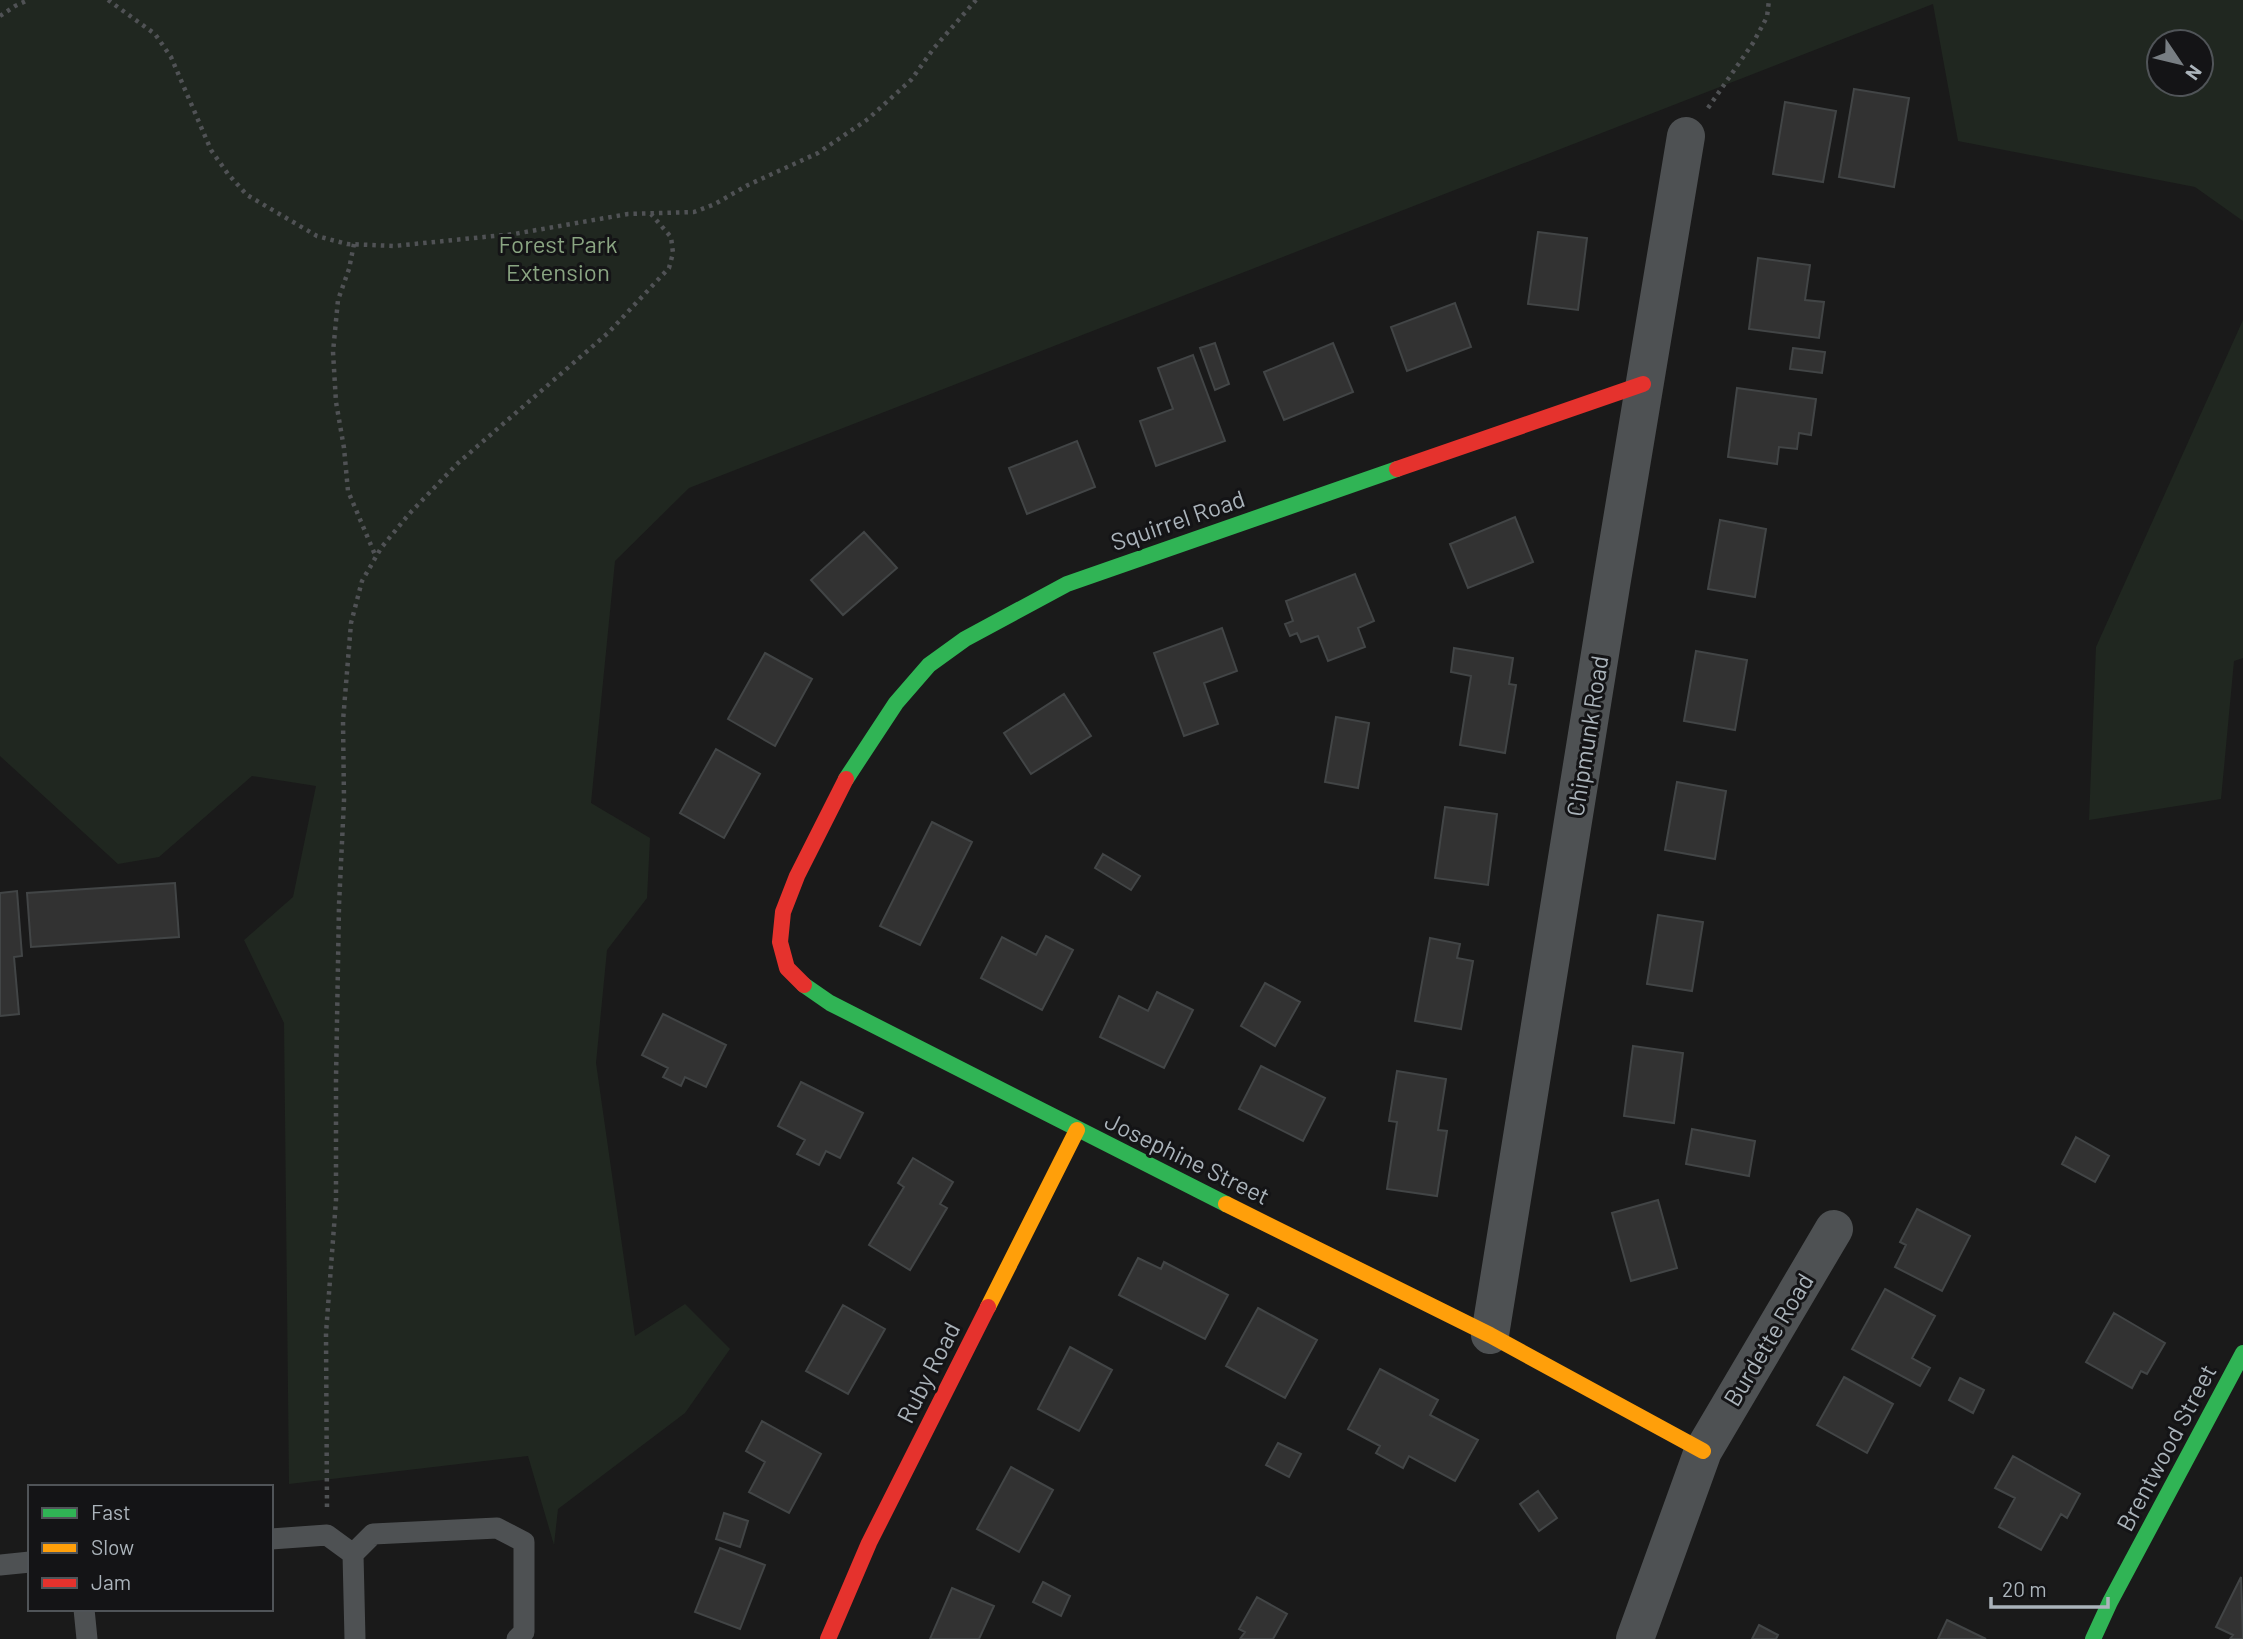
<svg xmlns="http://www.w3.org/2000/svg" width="2243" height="1639" viewBox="0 0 2243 1639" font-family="Barlow,sans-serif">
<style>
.green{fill:#202720;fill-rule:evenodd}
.building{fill:#323232;stroke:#424546;stroke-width:2}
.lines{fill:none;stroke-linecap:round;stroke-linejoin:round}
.path{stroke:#505255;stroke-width:4.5;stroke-dasharray:3.5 5;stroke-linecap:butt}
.lane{stroke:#4e5153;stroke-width:21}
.street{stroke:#4e5153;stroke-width:38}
.fast{stroke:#30b455;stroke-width:16}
.slow{stroke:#ff9f0a;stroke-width:16}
.jam{stroke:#e5322d;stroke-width:16}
.labels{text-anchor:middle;stroke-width:6;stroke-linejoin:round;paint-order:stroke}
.park-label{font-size:24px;fill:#8aa582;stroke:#141416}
.street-label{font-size:24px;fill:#abb4bb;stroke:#141416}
</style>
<rect width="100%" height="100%" fill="#1a1a1a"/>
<path class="green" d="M0 0H2243V221L2195 187 1958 141 1933 4 689 488 615 561 591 803 650 838 647 898 607 950 596 1063 635 1336 685 1304 730 1349 685 1413 558 1509 554 1545 528 1456 289 1484 284 1023 244 940 293 897 316 786 252 776 159 857 118 864 0 756ZM2201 42V84H2159V42Z
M2243 320V658L2234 661 2221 799 2089 820 2096 647Z"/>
<path class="building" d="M1854 89 1909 98 1894 187 1839 177Z
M1785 102 1836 111 1823 182 1773 174Z
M1538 232 1587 238 1578 310 1528 304Z
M1758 258 1810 265 1805 300 1824 302 1819 338 1749 329Z
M1455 303 1471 347 1407 371 1391 327Z
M1215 343 1229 384 1215 390 1200 348Z
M1333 343 1353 392 1284 420 1264 372Z
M1793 348 1825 352 1822 373 1790 369Z
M1193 355 1225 441 1156 466 1140 421 1173 409 1158 368Z
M1737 388 1816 399 1811 435 1799 433 1797 449 1779 447 1777 464 1728 457Z
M1077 441 1095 487 1027 514 1009 468Z
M1515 517 1533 562 1468 588 1450 544Z
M1720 520 1766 529 1755 597 1708 589Z
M864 532 897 568 843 615 811 580Z
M1355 574 1374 621 1358 628 1365 647 1328 661 1318 636 1301 642 1297 633 1290 636 1285 624 1293 621 1286 601Z
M1222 628 1237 671 1204 683 1218 724 1184 736 1154 653Z
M1454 648 1513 658 1509 684 1516 685 1505 753 1460 745 1471 676 1451 672Z
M1696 651 1747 660 1735 730 1684 721Z
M765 653 812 679 775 746 728 719Z
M1064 694 1091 736 1031 774 1004 733Z
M1336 717 1369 723 1358 788 1325 782Z
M716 749 760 774 724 838 680 813Z
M1677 782 1726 791 1715 859 1665 850Z
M1445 807 1497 814 1488 885 1435 878Z
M932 822 972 842 920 945 880 926Z
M1103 854 1140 876 1131 890 1095 868Z
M175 883 179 937 31 947 27 893Z
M17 891 22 956 14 957 19 1014 0 1016V893Z
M1658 915 1703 922 1692 991 1647 984Z
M1046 936 1073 950 1042 1010 981 978 1002 937 1036 955Z
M1430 938 1460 944 1457 958 1473 961 1461 1029 1415 1021Z
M1265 983 1300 1002 1275 1046 1241 1026Z
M1157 992 1193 1010 1164 1068 1100 1037 1119 996 1148 1011Z
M663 1014 726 1045 706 1087 685 1077 681 1086 663 1077 668 1068 642 1055Z
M1633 1046 1683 1053 1674 1123 1624 1116Z
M1261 1066 1325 1098 1303 1141 1239 1109Z
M1397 1071 1446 1079 1438 1130 1447 1131 1437 1196 1387 1189 1397 1122 1389 1121Z
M801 1082 863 1113 840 1158 826 1151 819 1165 797 1154 805 1140 778 1126Z
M1692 1129 1755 1141 1749 1176 1686 1164Z
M2076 1137 2109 1156 2095 1182 2062 1164Z
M913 1158 953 1182 940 1204 947 1208 910 1270 869 1245 904 1187 898 1183Z
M1658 1200 1677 1268 1631 1281 1612 1213Z
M1917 1209 1970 1236 1942 1291 1895 1267 1906 1245 1900 1242Z
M1138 1258 1161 1269 1164 1262 1228 1295 1205 1339 1119 1295Z
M1885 1289 1935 1316 1912 1358 1930 1368 1920 1386 1852 1349Z
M843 1305 885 1329 848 1394 806 1371Z
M1258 1308 1317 1340 1285 1398 1226 1366Z
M2114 1313 2165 1343 2147 1374 2141 1371 2132 1388 2086 1362Z
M1070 1347 1112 1370 1079 1431 1038 1409Z
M1380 1369 1438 1400 1430 1415 1478 1440 1455 1481 1409 1456 1403 1468 1376 1453 1380 1446 1348 1429Z
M1844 1377 1893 1404 1867 1453 1817 1425Z
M1960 1378 1984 1390 1973 1413 1949 1400Z
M762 1421 821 1454 789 1513 749 1492 765 1462 746 1451Z
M1278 1443 1301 1454 1289 1477 1266 1465Z
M2013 1456 2080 1494 2067 1518 2061 1514 2041 1550 1999 1527 2015 1498 1995 1488Z
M1011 1467 1053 1490 1019 1552 977 1529Z
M1538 1491 1557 1518 1539 1531 1520 1504Z
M724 1513 748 1521 740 1547 716 1539Z
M720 1548 765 1565 740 1629 695 1612Z
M2241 1577 2243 1639H2230L2233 1635 2216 1627Z
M1043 1582 1070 1596 1061 1616 1033 1602Z
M952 1588 994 1606 979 1639H930Z
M1257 1597 1287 1614 1273 1639H1240L1245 1632 1239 1629Z
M1947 1620 1986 1639H1938Z
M1759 1625 1778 1635 1776 1639H1752Z"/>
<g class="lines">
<path class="path" d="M108 0 155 34 171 57 211 150 228 174 247 195 317 236 347 244 394 246 514 234 628 214 694 212 715 204 748 185 818 153 868 119 911 80 934 48 976 0
M0 16 15 6 28 0
M1708 108 1753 43 1767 17 1769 0
M354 244 349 269 338 300 333 352 336 402 344 448 348 491 376 557
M327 1507 326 1333 336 1200V1079L339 905 344 800 343 721 351 623 362 581 381 548 409 514 458 463 608 333 669 268 673 253 671 237 651 214"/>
<path class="lane" d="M271 1539 327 1535 353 1554 355 1639
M353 1554 373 1534 497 1528 524 1542V1632L517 1639
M0 1565 30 1562
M84 1609 87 1639"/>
<path class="street" d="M1490 1335C1556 936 1617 535 1686 136
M1635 1639 1703 1451 1834 1229"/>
<path class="fast" d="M846 779 896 703 929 665 965 639 1067 584 1397 469
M804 985 830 1003 1226 1204
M2093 1639 2110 1602 2243 1353"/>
<path class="slow" d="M1226 1204 1490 1335 1703 1451
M988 1307 1077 1130"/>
<path class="jam" d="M1397 469 1643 384
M804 985 787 968 780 942 783 912 797 876 846 779
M828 1639 869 1543 988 1307"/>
</g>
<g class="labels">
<g class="park-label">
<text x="558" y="253">Forest Park<tspan x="558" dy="28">Extension</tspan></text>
</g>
<g class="street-label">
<text transform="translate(1178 521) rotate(-19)" y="8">Squirrel Road</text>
<text transform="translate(1588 736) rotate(-81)" y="8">Chipmunk Road</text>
<text transform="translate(1187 1159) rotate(26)" y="8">Josephine Street</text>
<text transform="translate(1769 1340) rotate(-59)" y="8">Burdette Road</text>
<text transform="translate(929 1373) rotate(-63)" y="8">Ruby Road</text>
<text transform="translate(2167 1448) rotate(-62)" y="8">Brentwood Street</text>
</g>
</g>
<rect x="28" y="1485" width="245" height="126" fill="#141416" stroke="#505458" stroke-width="2"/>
<rect x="42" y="1508" width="35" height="10" fill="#30b455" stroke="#505458" stroke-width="2"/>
<text x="91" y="1520" font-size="21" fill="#abb4bb">Fast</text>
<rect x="42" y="1543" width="35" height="10" fill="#ff9f0a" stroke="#505458" stroke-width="2"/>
<text x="91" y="1555" font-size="21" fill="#abb4bb">Slow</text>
<rect x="42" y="1578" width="35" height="10" fill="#e5322d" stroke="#505458" stroke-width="2"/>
<text x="91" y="1590" font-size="21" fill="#abb4bb">Jam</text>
<g transform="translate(2180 63) rotate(125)"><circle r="33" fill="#141416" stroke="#505458" stroke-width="2"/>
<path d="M0-5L12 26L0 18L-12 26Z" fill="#787e83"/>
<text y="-10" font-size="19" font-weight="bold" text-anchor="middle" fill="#abb4bb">N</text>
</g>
<path d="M1991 1597v10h117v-10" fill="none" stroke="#abb4bb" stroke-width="3.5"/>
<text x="2002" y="1597" font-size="21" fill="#abb4bb" stroke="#141416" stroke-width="5" paint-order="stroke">20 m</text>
</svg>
